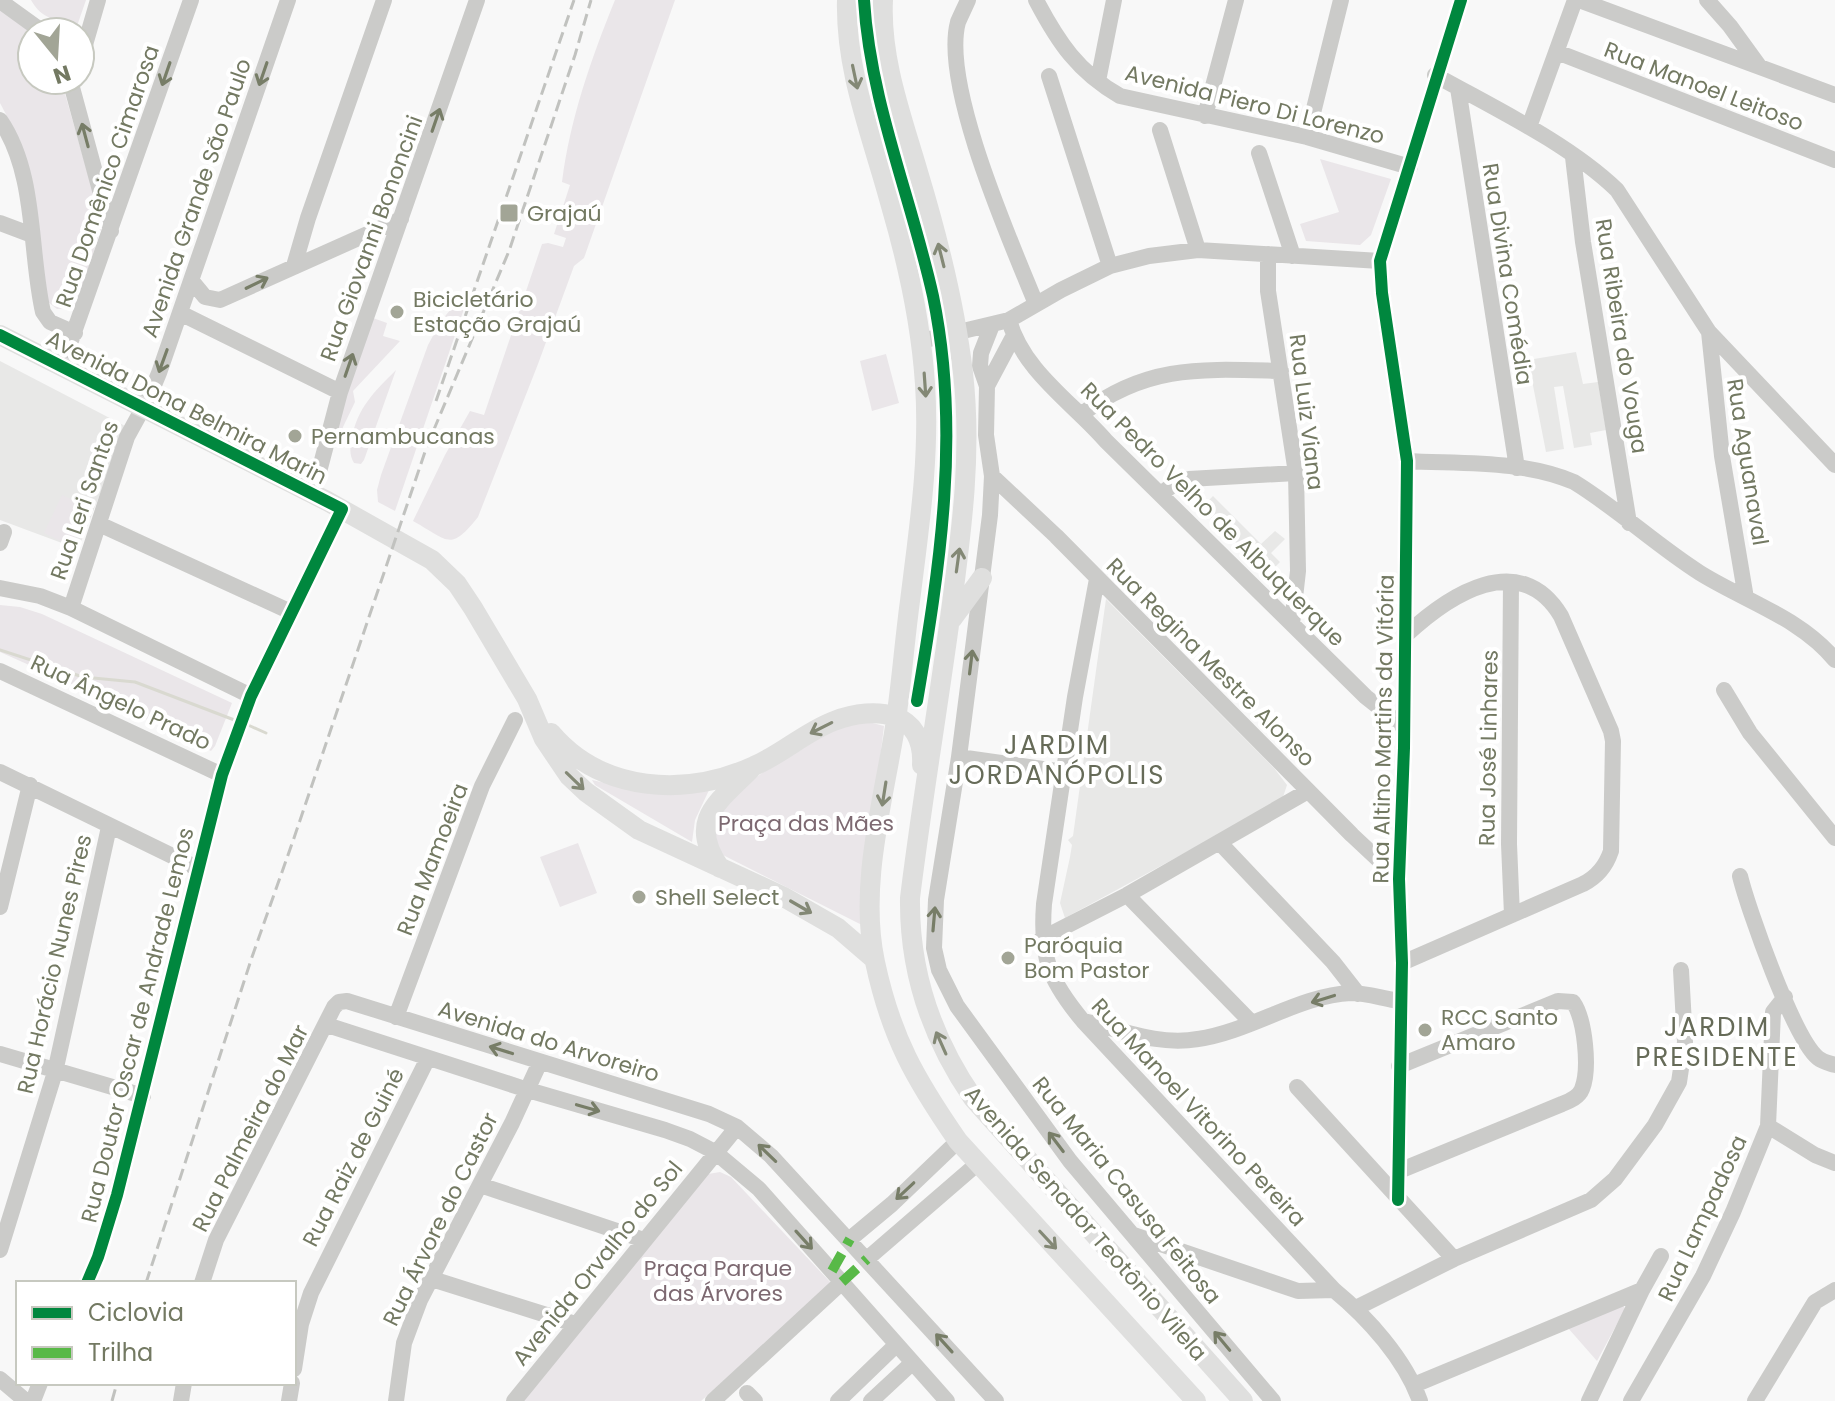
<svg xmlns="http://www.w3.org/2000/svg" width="1835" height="1401" viewBox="0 0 1835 1401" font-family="Poppins,sans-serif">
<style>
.built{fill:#e8e8e7}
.green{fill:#eae6e9}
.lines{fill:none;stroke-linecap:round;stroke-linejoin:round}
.stream{stroke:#d9d9d0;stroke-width:3}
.minor{stroke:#cbcbc9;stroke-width:16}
.major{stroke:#dfdfde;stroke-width:20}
.rail{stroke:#c1c2bf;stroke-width:3;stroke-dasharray:12 6;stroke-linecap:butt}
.quiet{stroke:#58b947;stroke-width:10;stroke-dasharray:20 10;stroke-linecap:butt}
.cycleway-casing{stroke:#fff;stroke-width:17}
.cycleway{stroke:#00873e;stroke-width:12}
.oneway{stroke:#777d67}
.oneway2{stroke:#838875}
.poi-dot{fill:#a2a596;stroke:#fff;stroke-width:3}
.labels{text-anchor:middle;stroke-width:8;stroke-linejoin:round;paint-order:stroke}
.street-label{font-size:22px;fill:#737962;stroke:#fff}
.poi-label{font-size:22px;fill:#737962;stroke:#fff;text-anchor:start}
.park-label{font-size:22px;fill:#7d6971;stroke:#fff}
.quarter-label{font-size:26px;letter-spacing:2px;fill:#666b58;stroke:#fff}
</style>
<rect width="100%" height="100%" fill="#f8f8f8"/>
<path class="built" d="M1576 352 1583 384 1598 382 1606 430 1590 433 1592 445 1574 448 1563 386 1554 387 1564 449 1546 452 1528 360Z
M0 361 127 427 78 549 0 520Z
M1213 496 1261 544 1275 531 1285 539 1271 553 1280 562 1268 574 1201 508Z
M1106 599 1274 768 1287 785 1282 800 1065 918 1060 903 1070 857 1072 845 1068 840 1073 836Z"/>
<path class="green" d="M31 0H86L77 26C58 21 41 19 31 0Z
M615 0H675L584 258 574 266 538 364 478 517C450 552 449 541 413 521L445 455 470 411 484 415 542 244 548 243 563 247 566 238 554 234 570 185 562 182C570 119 591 59 615 0Z
M0 6 32 32V80H61L100 216 102 225 78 303 71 308 57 309 48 302 20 141 0 103Z
M1320 159 1391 179 1371 235 1360 245 1306 241 1300 224 1339 212Z
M461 297 467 300 395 511 378 502 377 490 381 475 428 345 441 321Z
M373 318 387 323 383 336 400 341 353 391 355 402 343 427 341 438 335 436 337 423Z
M886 354 899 403 872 411 860 361Z
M396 370 364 460 361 464 354 463C349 455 350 448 352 438 357 408 375 391 396 370Z
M62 495 89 507 71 546 44 533Z
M0 605 20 607 42 614 232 703 215 746 211 751 105 699 0 652Z
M861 720 884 726 860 924 715 851 710 821 724 802 799 745Z
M592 780 636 790 710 788 695 820 692 842 595 785Z
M578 843 597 893 560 907 540 857Z
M720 1172 731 1177 832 1284 701 1401H520L708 1174Z
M1623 1305 1625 1309 1597 1361 1568 1328Z"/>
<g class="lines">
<path class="stream" d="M0 650 83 677 135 682 237 721
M248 725 266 733"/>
<path class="minor" d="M968 0C965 7 961 15 958 22 941 85 1011 242 1036 304
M1036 0C1058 42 1078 72 1120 96L1307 137 1410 167
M1579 0 1835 95
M1707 0 1730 26 1759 66
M0 1 43 32
M1557 52 1835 160
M82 55 98 0
M1435 75C1494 108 1568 143 1617 190L1709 332 1835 465
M1049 76 1110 266
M70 80 111 231
M1098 81 1114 0
M1458 88 1517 468
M1205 116 1236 0
M0 120C37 174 29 251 43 312L50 322 75 333
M1529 127 1575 0
M1160 130 1198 250
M1307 137 1341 0
M1259 153 1293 256
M1573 157 1583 242 1629 523
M0 223 32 235
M1268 254V291L1296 473 1298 571 1292 624
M294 266 308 218 384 0
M191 280 205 297 220 300 401 219
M180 313 340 392
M1009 320C1023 371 1073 403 1106 441L1366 697 1404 727
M992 325 981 353 980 366 987 386 986 435 992 476 990 515 959 757 936 900 934 948 939 970 957 1006 1070 1161 1273 1401
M1709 332 1722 456 1746 598
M921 341 1009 320 1061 290 1110 266 1149 256 1198 250 1380 261
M62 366 191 0
M987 386 1013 337
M1082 414C1147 364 1204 369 1281 371
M1407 461C1461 464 1523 460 1574 482 1618 509 1656 545 1700 573 1745 601 1801 618 1835 660
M992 476 1056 536 1352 835 1399 879
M310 493 320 468 340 392 477 0
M1162 493 1173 485 1189 479 1296 473
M99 524 291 612
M0 543 4 532
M1097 579 1075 697 1044 904C1040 958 1049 980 1083 1021L1334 1290C1368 1318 1405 1359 1420 1401
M1511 582 1509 844 1512 915
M0 588 40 596 71 608 251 696
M71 608 127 437 149 397 159 373 288 0
M0 671 222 775
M1724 690 1750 733 1835 838
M959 757 1064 772
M0 772 197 868
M1220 843 1333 962 1358 994
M1740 876C1748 909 1794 1039 1818 1058 1823 1062 1829 1063 1835 1065
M1127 895 1251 1022
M0 907 30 785
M1041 939 1127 895 1308 791
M1402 963 1583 884C1597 877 1606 866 1611 851L1613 741 1611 731 1561 616C1520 548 1449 595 1406 635
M396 1017 482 786 515 720
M1084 1021C1122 1030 1158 1046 1198 1039 1249 1032 1300 995 1351 993 1367 993 1384 999 1400 1001
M327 1025 528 1090 665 1130 690 1139 715 1152 759 1189 947 1401
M0 1054 143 1096
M1297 1087 1454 1259
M1768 1126 1815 1155 1835 1163
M1399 1171 1562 1104C1570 1101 1579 1097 1582 1089 1590 1069 1585 1019 1573 1002L1558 1001 1399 1066
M480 1185 644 1240
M1398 1200 1402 963 1399 879 1404 748 1407 461 1382 293 1380 261 1461 0
M1134 1235 1298 1291 1334 1290
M850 1239 892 1204 958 1141
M0 1250 55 1072 109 827
M867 1259 977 1164
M432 1279 575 1324
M87 1283 98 1257 117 1195 222 775 251 696 342 509
M202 1283 216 1240 334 1007 339 1002 347 1001 709 1114 737 1127 771 1156 996 1401
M1356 1308 1454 1259 1591 1200 1615 1179 1655 1125 1679 1082 1685 1042 1681 970
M294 1369 301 1324 311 1293 428 1058
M0 1379 26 1401
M1414 1385 1642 1290
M747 1393 755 1401
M33 1401 40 1383
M181 1401 184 1383
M289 1401 292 1383
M396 1401 404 1343 420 1300 512 1123 540 1062
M514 1401 737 1127
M713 1401 842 1282
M838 1401 896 1345
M871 1401 912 1363
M1589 1401 1642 1290 1661 1256
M1631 1401 1703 1276 1733 1212 1768 1126 1773 1012 1785 997
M1755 1401 1815 1302 1835 1290"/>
<path class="major" d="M847 0C845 72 873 138 891 206 908 264 921 324 925 384 930 458 919 528 910 601 904 645 901 690 894 733 882 806 859 888 875 962 891 1037 915 1079 958 1141L1196 1401
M883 0C880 59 902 117 918 172 938 238 955 305 963 373 972 451 962 527 952 603 939 702 922 800 910 898 909 972 931 1037 973 1098L1243 1401
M0 335 327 501 432 560 457 584 473 608 527 699 544 739 569 776 586 792 639 830 782 896 838 928 874 959
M952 619 982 578
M551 733C602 793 686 797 754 766 782 754 805 732 834 721 876 705 925 711 922 765
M720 868C687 821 717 803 751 769"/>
<path class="rail" d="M436 401 574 0
M146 1283 252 957 294 838 427 446 509 251 575 55 591 0
M112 1401 117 1383"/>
<path class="quiet" d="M832 1271 850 1239
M842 1282 867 1259"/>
<defs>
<path id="cycleway" d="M864 0C870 101 911 197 933 296 961 431 940 567 917 701
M0 335 342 509 251 696 222 775 117 1195 98 1257 87 1283
M1398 1200 1402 963 1399 879 1404 748 1407 461 1382 293 1380 261 1461 0"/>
</defs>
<use href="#cycleway" class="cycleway-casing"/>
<use href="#cycleway" class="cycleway"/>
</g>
<defs><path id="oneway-shaft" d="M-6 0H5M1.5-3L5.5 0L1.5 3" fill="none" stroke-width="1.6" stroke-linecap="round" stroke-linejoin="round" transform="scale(2)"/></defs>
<g class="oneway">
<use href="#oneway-shaft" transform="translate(166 74) rotate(109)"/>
<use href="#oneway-shaft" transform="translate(263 74) rotate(109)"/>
<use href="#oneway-shaft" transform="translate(436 120) rotate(-71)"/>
<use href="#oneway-shaft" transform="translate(85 135) rotate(-105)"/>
<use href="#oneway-shaft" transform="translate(257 283) rotate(-26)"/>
<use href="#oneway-shaft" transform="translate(163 361) rotate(110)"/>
<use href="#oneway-shaft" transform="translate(349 365) rotate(-71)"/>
<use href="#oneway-shaft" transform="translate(971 662) rotate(-83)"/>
<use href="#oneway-shaft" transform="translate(934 919) rotate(-85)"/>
<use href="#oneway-shaft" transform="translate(1323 999) rotate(163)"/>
<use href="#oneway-shaft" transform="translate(501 1050) rotate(-163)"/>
<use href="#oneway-shaft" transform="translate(588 1108) rotate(16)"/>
<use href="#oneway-shaft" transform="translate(1056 1142) rotate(-127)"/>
<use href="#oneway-shaft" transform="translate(767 1153) rotate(-136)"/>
<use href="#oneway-shaft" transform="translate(905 1191) rotate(137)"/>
<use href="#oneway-shaft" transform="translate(804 1240) rotate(48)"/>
<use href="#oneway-shaft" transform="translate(1222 1341) rotate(-130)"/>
<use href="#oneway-shaft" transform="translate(944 1343) rotate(-132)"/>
</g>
<g class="oneway2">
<use href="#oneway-shaft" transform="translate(855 77) rotate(78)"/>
<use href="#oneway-shaft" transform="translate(941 255) rotate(-104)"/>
<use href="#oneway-shaft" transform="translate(925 385) rotate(86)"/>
<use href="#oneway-shaft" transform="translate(958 560) rotate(-82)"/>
<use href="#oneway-shaft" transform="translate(821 728) rotate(153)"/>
<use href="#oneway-shaft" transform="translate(575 781) rotate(44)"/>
<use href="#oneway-shaft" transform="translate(884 794) rotate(99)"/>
<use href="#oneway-shaft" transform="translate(801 907) rotate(30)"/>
<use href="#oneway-shaft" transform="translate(941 1043) rotate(-114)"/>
<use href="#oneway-shaft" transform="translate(1048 1240) rotate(47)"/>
</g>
<g class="poi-dot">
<rect x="499" y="203" width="20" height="20" rx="4"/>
<circle cx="397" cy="312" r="8"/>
<circle cx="295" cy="436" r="8"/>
<circle cx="639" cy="897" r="8"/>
<circle cx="1008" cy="958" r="8"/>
<circle cx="1425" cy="1030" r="8"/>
</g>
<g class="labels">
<g class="street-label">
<text transform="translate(1704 86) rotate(21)" y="8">Rua Manoel Leitoso</text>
<text transform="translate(1255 104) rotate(14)" y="8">Avenida Piero Di Lorenzo</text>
<text transform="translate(107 176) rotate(-71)" y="8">Rua Domênico Cimarosa</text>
<text transform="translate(196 198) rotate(-71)" y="8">Avenida Grande São Paulo</text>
<text transform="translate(371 238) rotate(-70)" y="8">Rua Giovanni Bononcini</text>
<text transform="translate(1508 274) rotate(81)" y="8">Rua Divina Comédia</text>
<text transform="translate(1622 336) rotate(81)" y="8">Rua Ribeira do Vouga</text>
<text transform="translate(187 407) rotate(27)" y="8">Avenida Dona Belmira Marin</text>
<text transform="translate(1307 412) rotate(83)" y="8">Rua Luiz Viana</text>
<text transform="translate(1748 462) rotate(81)" y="8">Rua Aguanaval</text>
<text transform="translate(84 500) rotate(-71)" y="8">Rua Leri Santos</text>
<text transform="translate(1213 514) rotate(45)" y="8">Rua Pedro Velho de Albuquerque</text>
<text transform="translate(1211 662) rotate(45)" y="8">Rua Regina Mestre Alonso</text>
<text transform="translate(121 702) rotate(25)" y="8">Rua Ângelo Prado</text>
<text transform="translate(1383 729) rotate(-89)" y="8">Rua Altino Martins da Vitória</text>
<text transform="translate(1488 748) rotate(-89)" y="8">Rua José Linhares</text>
<text transform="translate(432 859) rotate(-69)" y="8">Rua Mamoeira</text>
<text transform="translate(54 964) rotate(-77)" y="8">Rua Horácio Nunes Pires</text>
<text transform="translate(137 1025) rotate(-76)" y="8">Rua Doutor Oscar de Andrade Lemos</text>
<text transform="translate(549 1041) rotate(17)" y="8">Avenida do Arvoreiro</text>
<text transform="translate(1199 1112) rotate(47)" y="8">Rua Manoel Vitorino Pereira</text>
<text transform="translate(250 1128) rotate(-63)" y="8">Rua Palmeira do Mar</text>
<text transform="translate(353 1157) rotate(-63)" y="8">Rua Raiz de Guiné</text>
<text transform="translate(1127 1190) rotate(51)" y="8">Rua Maria Casusa Feitosa</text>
<text transform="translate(1702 1218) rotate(-65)" y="8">Rua Lampadosa</text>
<text transform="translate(440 1219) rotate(-64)" y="8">Rua Árvore do Castor</text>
<text transform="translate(1086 1223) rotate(49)" y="8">Avenida Senador Teotônio Vilela</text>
<text transform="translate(597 1263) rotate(-51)" y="8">Avenida Orvalho do Sol</text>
</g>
<g class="poi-label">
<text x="527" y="221">Grajaú</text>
<text x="413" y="307">Bicicletário<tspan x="413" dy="25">Estação Grajaú</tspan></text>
<text x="311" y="444">Pernambucanas</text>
<text x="655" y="905">Shell Select</text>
<text x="1024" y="953">Paróquia<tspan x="1024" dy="25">Bom Pastor</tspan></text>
<text x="1441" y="1025">RCC Santo<tspan x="1441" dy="25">Amaro</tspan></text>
</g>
<g class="park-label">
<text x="806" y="831">Praça das Mães</text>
<text x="718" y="1276">Praça Parque<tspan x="718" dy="25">das Árvores</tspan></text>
</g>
<g class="quarter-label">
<text x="1057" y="754">JARDIM<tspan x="1057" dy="30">JORDANÓPOLIS</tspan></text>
<text x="1717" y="1036">JARDIM<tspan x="1717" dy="30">PRESIDENTE</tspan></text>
</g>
</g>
<rect x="16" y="1281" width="280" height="104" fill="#ffffff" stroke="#c7c9c0" stroke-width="2"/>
<rect x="32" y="1307" width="40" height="12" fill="#00873e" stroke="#c7c9c0" stroke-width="2"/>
<text x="88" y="1321" font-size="24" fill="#737962">Ciclovia</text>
<rect x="32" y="1347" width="40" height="12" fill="#58b947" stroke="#c7c9c0" stroke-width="2"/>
<text x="88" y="1361" font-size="24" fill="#737962">Trilha</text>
<g transform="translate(56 56) rotate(162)"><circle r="38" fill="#ffffff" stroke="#c7c9c0" stroke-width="2"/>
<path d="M0-6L14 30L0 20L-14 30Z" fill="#a2a596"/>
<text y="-12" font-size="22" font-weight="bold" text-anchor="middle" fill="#737962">N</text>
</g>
</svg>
